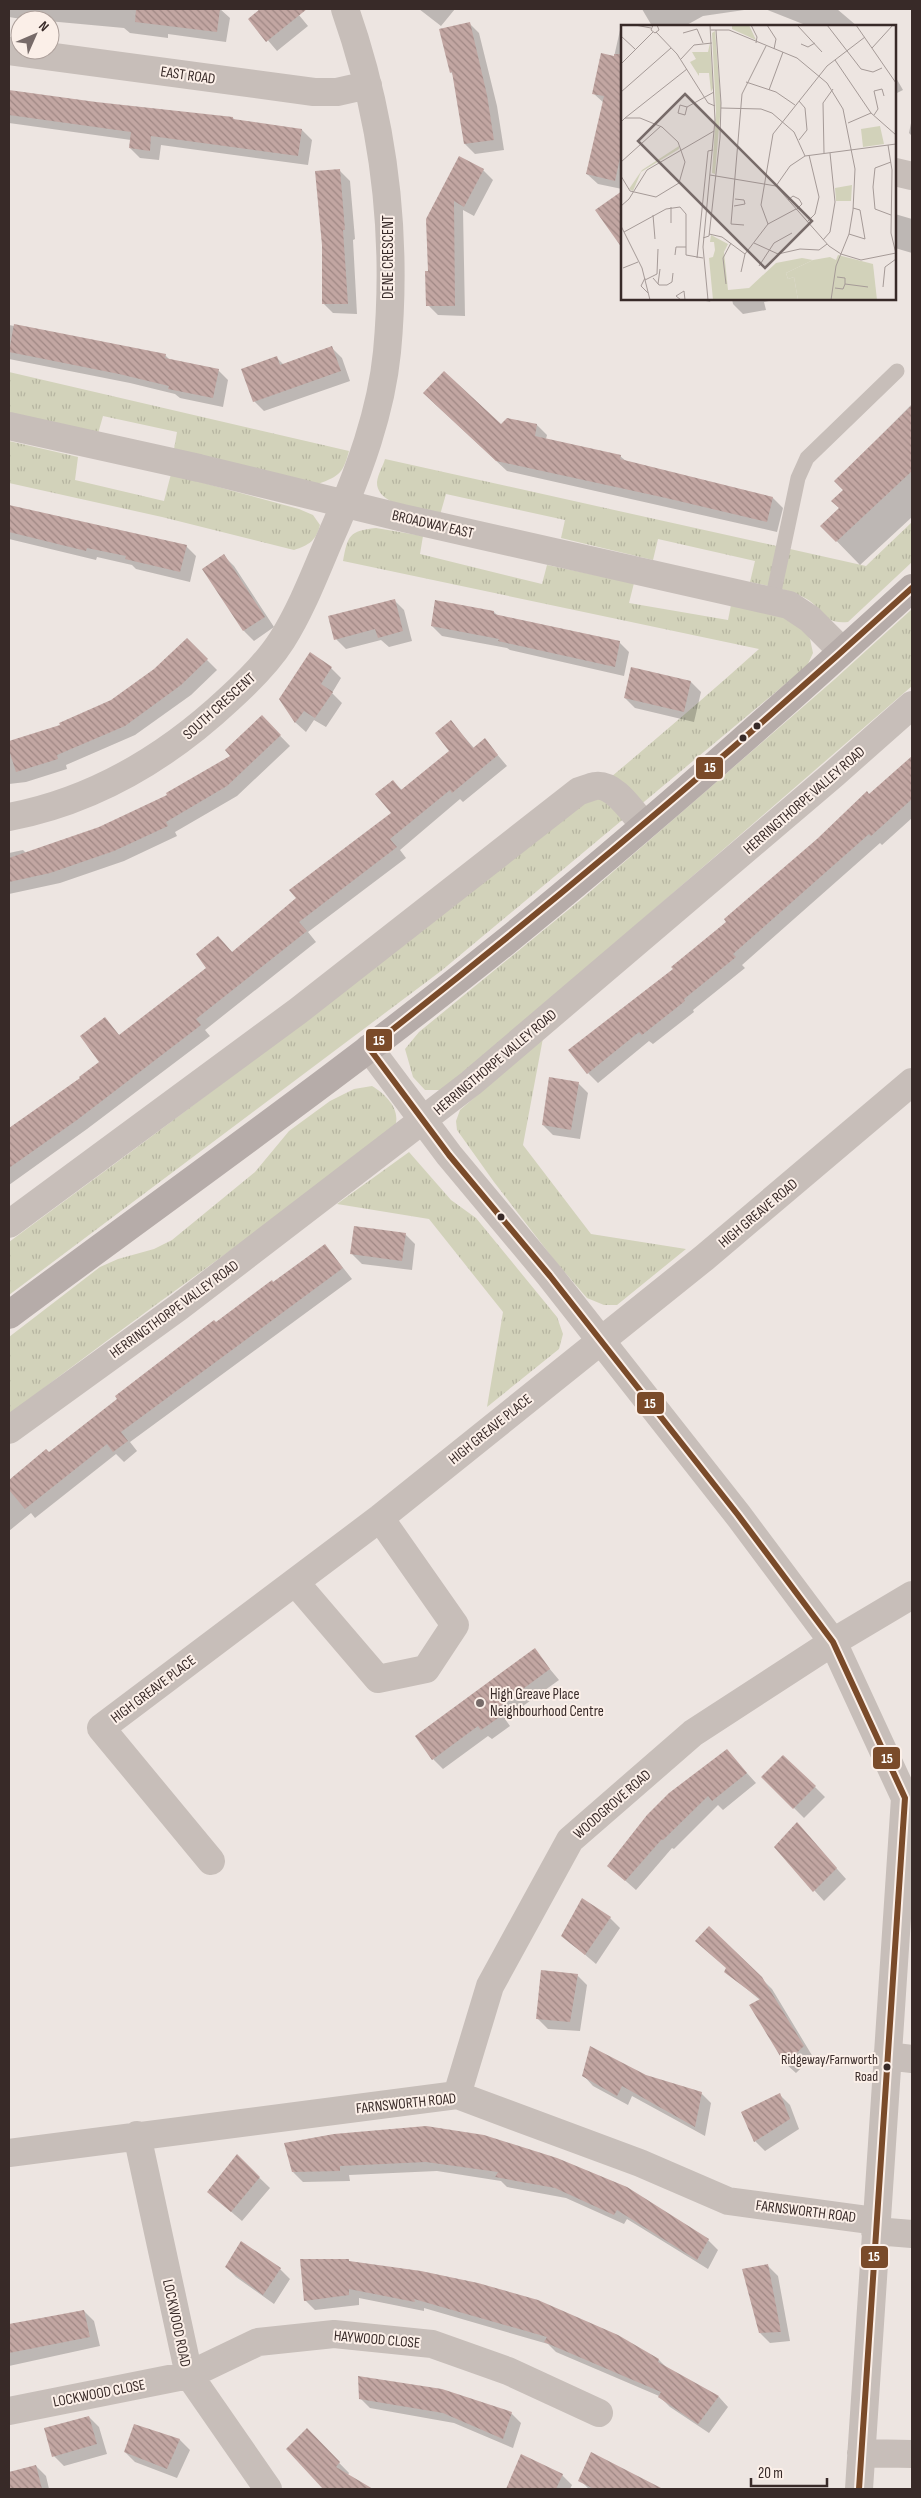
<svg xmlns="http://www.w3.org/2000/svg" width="921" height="2498" viewBox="0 0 921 2498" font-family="'Sofia Sans Condensed',sans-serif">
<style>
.grass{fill:url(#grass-tufts)}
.shadow{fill:#0003}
.building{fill:url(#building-back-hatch)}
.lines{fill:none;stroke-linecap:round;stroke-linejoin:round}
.service{stroke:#c7beb9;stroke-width:15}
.minor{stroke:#c7beb9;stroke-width:28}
.primary{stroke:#b6aca9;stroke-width:28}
.bus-1-casing{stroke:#fbefe8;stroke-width:10}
.bus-1{stroke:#7a4b2a;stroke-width:6}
.bus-dot{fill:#382a28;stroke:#fbefe8;stroke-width:2}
.poi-dot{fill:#776b69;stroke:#fbefe8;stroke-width:2}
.labels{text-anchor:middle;stroke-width:4;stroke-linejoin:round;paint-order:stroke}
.bus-label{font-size:14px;fill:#382a28;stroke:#fbefe8;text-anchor:end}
.street-label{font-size:15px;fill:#382a28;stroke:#fbefe8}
.poi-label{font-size:15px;fill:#382a28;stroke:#fbefe8;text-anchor:start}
.inset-road{fill:none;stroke:#a59a97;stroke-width:1}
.view{fill:#776b69;fill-opacity:0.15;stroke:#776b69;stroke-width:2.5}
.inset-edge{fill:none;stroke:#382a28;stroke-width:2.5}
.line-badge{stroke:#fbefe8;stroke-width:2}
.badge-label{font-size:14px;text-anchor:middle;font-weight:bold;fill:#fff}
</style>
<defs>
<pattern id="grass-tufts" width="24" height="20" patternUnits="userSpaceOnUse" patternTransform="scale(1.25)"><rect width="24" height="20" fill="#d2d2ba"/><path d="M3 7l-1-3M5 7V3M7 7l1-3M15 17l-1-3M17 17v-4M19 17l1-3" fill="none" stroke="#b5b4a0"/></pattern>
<pattern id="building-back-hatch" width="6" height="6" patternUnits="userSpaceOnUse" patternTransform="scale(1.25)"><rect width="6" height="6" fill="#c2a6a2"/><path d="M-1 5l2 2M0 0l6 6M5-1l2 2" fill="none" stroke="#9f8784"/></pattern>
</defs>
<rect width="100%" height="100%" fill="#ede5e1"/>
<path class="grass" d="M9 372 349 451C343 473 340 476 318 484L173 455 177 432 103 416 97 437 9 417Z
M9 441 78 457 75 480 164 501 171 474 299 509 313 515 320 525C316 541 309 545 294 550L162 517 9 483Z
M385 459 866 566 912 522V562L848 622C821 625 823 606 803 597 787 589 768 586 750 582L755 561 658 539 653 560 561 538 565 520 446 494 440 515C422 510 376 506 377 482 378 474 383 466 385 459Z
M376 528 423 536 420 554 542 584 547 565 634 583 629 603 728 620 732 600 786 611 801 625 810 639 813 653 807 666 441 971 9 1295V1242C265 1053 521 862 759 649L343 561C348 535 349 531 376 528Z
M912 609V686L457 1080 442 1090H425L413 1077 405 1049 419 1032 584 897 835 679Z
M543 1038 523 1145 591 1234 686 1249 617 1305H604L587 1298 555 1261 494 1182 457 1130 456 1121 460 1110Z
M372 1086C384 1093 399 1107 396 1123 395 1127 389 1133 386 1137 261 1230 132 1319 9 1415V1337L100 1267 118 1259 154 1249 172 1240 255 1172 289 1131 330 1101 354 1089Z
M409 1152 451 1200 476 1218 557 1317 563 1334 559 1349 487 1407 503 1312 429 1219 337 1204Z"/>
<path class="shadow" d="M9 9H220L230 18 226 42 168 34V38L130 33 124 28 15 18 9 17Z
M262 9H294L308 26 277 51 250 19Z
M419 9H455L441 26Z
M642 9H751L703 16 685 26H652Z
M765 9H837L857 26H808Z
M469 23 479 33 497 106 504 150 475 154 465 144 453 75 451 72Z
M620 30H622V189L598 184 587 174 604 103 593 93 614 57Z
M895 76 903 90 895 94Z
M9 91 95 103 233 118 235 120 302 130 312 140 308 165 161 145 159 160 140 158 130 148 131 140 9 123Z
M912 118V136L909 133Z
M483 170 493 180 474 216 463 210 465 316 438 315 428 305 430 272 427 219Z
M340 171 350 181 355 239 353 240 357 314 333 313 323 303Z
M895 214 912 219V253L895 248Z
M697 299H711L710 302Z
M732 299H779L764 302 766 310 743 314 733 304Z
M9 325 165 355 170 360 218 370 228 380 223 407 180 398 175 394 130 383 9 359Z
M332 348 342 358 350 381 264 411 254 401 277 358 284 365Z
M434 403 501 426 537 425 547 435 546 439 620 456 626 461 773 498 783 508 777 532 507 471Z
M912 404V517L860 565 822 526 840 508 844 490 836 481Z
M9 506 186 546 196 556 190 582 136 569 132 565 97 557 96 560 9 539Z
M224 556 234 566 274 627 254 641 244 631 203 569Z
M394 600 404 610 412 641 389 647 381 640 346 649 336 639Z
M494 612 498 616 619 642 629 652 624 676 510 650 507 648 442 636 432 626Z
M187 640 217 670 191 695 135 735 66 765 67 769 26 782 9 784V742L62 726 112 701 155 670Z
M310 654 331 668 341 678 332 693 342 703 326 727 314 720 306 732 296 723 280 699Z
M632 669 691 682 701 692 694 722 635 708 625 698Z
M262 717 290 746 237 796 175 832 177 836 124 861 60 883 9 894V853L23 850 26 853 99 828 169 795 232 756Z
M451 722 474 748 485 740 507 766 463 802 460 799 400 850 406 858 308 932 316 942 205 1030 210 1036 87 1129 9 1185V1129L82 1079 101 1062 105 1019 120 1036 208 968 218 937 233 953 297 898 392 813 393 782 402 790 451 751Z
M912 758V818L882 845 880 843 742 965 745 968 693 1010 694 1012 653 1044 649 1041 598 1083 588 1073 675 969Z
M578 1083 588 1093 580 1139 553 1135 543 1125Z
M405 1234 415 1244 412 1270 362 1264 352 1254Z
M325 1245 352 1279 130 1442 137 1451 124 1462 116 1454 35 1518 31 1513 9 1531V1481L46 1451 49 1454Z
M534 1650 559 1680 505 1719 510 1726 492 1739 488 1736 443 1769 433 1759Z
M727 1751 756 1783 723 1810 718 1805 674 1849 672 1848 636 1890 619 1875Z
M763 1777 815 1787 825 1797 804 1818Z
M806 1834 846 1879 824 1901 775 1847Z
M583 1900 610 1918 620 1928 596 1964 563 1936Z
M725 1971 761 1978 772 1989 813 2057 796 2073 786 2064 751 2005 760 2000Z
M577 1975 587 1985 580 2031 548 2029 538 2019Z
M583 2075 645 2076 701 2093 711 2103 705 2136 632 2096 628 2105 593 2086Z
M780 2095 790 2105 799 2129 765 2151 755 2141Z
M426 2127 708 2240 718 2250 708 2269 627 2219 624 2224 566 2198 507 2187 501 2181 437 2171 349 2175 350 2181 303 2182 293 2172Z
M237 2156 270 2188 242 2221 208 2192Z
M349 2261 659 2360 668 2369 719 2397 728 2407 709 2433 670 2407 659 2396 556 2352 548 2344 424 2308V2311L359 2298V2305L315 2310 305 2300Z
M768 2266 778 2276 790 2341 770 2343 760 2333Z
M226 2267 280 2269 290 2279 274 2304 236 2277Z
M84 2311 94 2321 100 2346 9 2366V2325Z
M360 2398 511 2413 521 2423 513 2448 454 2423 370 2408Z
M89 2417 99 2427 107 2454 64 2466 54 2456Z
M135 2425 180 2440 190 2450 177 2478 135 2462 125 2452Z
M307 2430 349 2473 348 2475 371 2489H325L319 2483Z
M36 2466 46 2476 49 2489H9V2473Z
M562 2475 572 2485 570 2489H513L509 2485Z
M640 2479 657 2489H589L580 2480Z"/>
<path class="building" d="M136 9H220L217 32 135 22Z
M260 9H307L266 42 248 19Z
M470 22 487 95 494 140 464 144 452 72 450 73 439 29Z
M601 53 614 56V54H622V148L615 181 586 174 604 96 592 94Z
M9 90 96 102 233 117V119L302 129 298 156 151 136 150 151 129 148 131 132 9 115Z
M459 156 484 169 464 207 454 201 455 306H426L425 271H428L426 219Z
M340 169 345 230H343L348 304H322V245L315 171Z
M622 191V248L595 210Z
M14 324 166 354 165 358 219 369 213 398 168 389 169 386 119 374 9 352Z
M332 346 341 371 253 402 241 369 277 356 280 365Z
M444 371 501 424 507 418 537 424 535 436 621 455 620 459 773 497 767 522 666 498 496 461 423 393Z
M912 405V471L836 542 820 526 839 508 831 501 843 490 834 481Z
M9 505 187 545 180 572 125 559 126 556 87 548 86 551 9 532Z
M224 554 265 617 243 631 202 569Z
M395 599 403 631 378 638 375 629 334 640 328 616Z
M435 600 494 611V614L620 641 615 667 498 641 499 639 431 626Z
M187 638 208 659 181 685 125 726 57 755 58 759 16 772 9 750V741L60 725 59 723 111 700 154 669Z
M310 652 332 667 321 684 333 692 315 718 304 711 295 723 279 699Z
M631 667 691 681 684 712 624 698Z
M262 715 281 735 227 786 166 822 168 826 114 851 50 873 9 882V858L99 827 167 795 166 793 230 756 225 750Z
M451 720 473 748 485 738 498 755 452 793 450 790 390 839 397 847 299 922 307 931 196 1019 201 1025 77 1120 9 1168V1128L80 1078 79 1077 99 1062 80 1036 105 1017 119 1035 206 968 196 954 218 936 232 952 296 898 289 890 391 813 375 794 393 780 401 790 449 751 435 733Z
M912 756V799L871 836 869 834 733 954 736 957 684 999 685 1001 642 1035 639 1032 587 1074 568 1050 673 969 671 967 726 922 724 919 817 839 867 791 869 794Z
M549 1077 579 1082 571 1130 542 1125Z
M354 1226 406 1233 402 1261 350 1254Z
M325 1244 343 1268 121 1432 128 1441 113 1452 107 1444 25 1509 9 1490V1480L46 1449 49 1452 117 1399 115 1396 214 1320 216 1322 272 1280 273 1282Z
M535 1648 550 1669 496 1709 501 1716 481 1730 478 1726 432 1760 415 1736Z
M727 1749 747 1773 712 1801 708 1796 663 1840 662 1839 625 1881 607 1866 647 1815 669 1793Z
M783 1755 816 1786 793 1809 761 1777Z
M797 1822 837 1868 813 1892 774 1847Z
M582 1898 611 1917 585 1955 561 1936Z
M709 1926 762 1977 804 2046 785 2064 749 2005 760 1999 724 1972 726 1968 695 1941Z
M541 1970 578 1974 570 2022 536 2019Z
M590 2046 646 2075 702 2092 695 2127 622 2086 617 2096 582 2076Z
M780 2093 790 2119 754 2142 741 2112Z
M426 2126 484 2135 557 2158 627 2187 709 2239 697 2260 617 2210 614 2215 555 2188 495 2177 498 2172 426 2162 340 2166V2171L292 2172 284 2143 334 2134Z
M237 2154 260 2177 231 2212 207 2192Z
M241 2241 281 2268 263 2295 225 2267Z
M300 2259H349V2261L421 2271 478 2283 538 2300 618 2335 659 2359 658 2362 719 2396 698 2424 658 2397 661 2392 544 2342 547 2337 414 2299 415 2302 349 2289V2295L304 2301Z
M768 2264 781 2332 759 2333 742 2269Z
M84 2310 90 2337 9 2353V2324Z
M358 2376 442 2389 512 2412 503 2439 443 2413 359 2399Z
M89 2416 97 2444 52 2457 44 2428Z
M134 2424 180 2439 167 2469 124 2452Z
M307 2428 340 2462 336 2467 373 2489H323L286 2449Z
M591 2452 663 2489H594L578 2481Z
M521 2454 563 2474 556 2489H506Z
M36 2465 42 2489H9V2472Z"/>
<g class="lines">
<path class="service" d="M772 601 798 478 807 458 897 371"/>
<path class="minor" d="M9 51 314 92H337L368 85
M895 172 912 176
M9 426 199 468 403 518 789 605 810 619 842 651
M9 817C93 801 167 757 229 699 249 681 268 662 282 640 304 605 318 565 335 527 359 471 381 413 387 352 398 234 384 120 345 9
M369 1048 449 1155 550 1276 738 1515 833 1642 905 1798 859 2489
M9 1224 298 1011 579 791C584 790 590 787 595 786 615 783 632 812 644 825
M9 1430 179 1307 471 1083 834 774 912 705
M295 1582 378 1679 426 1669 455 1625 380 1518
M211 1861 101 1728 380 1518 704 1258 912 1082
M887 2056 912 2059
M457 2095 490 1986 570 1840 693 1733 833 1642 912 1595
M137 2135 189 2375 268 2489
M9 2153 457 2095 640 2163 728 2201 876 2221
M875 2231 912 2234
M9 2411 189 2375 258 2342 334 2334 432 2344 508 2371 599 2413
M861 2453 912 2454"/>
<path class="primary" d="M9 1315C174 1192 343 1073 503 944 643 830 779 710 912 588"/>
<defs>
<path id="bus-1" d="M859 2489 905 1798 833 1642 738 1515 550 1276 449 1155 369 1048C556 901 737 748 912 588"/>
</defs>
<use href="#bus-1" class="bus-1-casing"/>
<use href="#bus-1" class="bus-1"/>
</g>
<g class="bus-dot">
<circle cx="757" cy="726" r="4.5"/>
<circle cx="743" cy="738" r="4.5"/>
<circle cx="501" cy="1217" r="4.5"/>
<circle cx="887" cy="2067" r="4.5"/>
</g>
<circle class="poi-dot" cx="480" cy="1703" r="5"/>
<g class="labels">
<g class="bus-label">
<text x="878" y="2064">Ridgeway/Farnworth<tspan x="878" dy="17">Road</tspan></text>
</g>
<g class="street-label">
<text transform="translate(188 75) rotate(8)" y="5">EAST ROAD</text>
<text transform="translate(388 257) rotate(-90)" y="5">DENE CRESCENT</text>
<text transform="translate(433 524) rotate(13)" y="5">BROADWAY EAST</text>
<text transform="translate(219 706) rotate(-42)" y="5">SOUTH CRESCENT</text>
<text transform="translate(804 800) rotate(-41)" y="5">HERRINGTHORPE VALLEY ROAD</text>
<text transform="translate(495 1062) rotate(-40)" y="5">HERRINGTHORPE VALLEY ROAD</text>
<text transform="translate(758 1213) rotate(-40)" y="5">HIGH GREAVE ROAD</text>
<text transform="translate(174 1309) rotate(-36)" y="5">HERRINGTHORPE VALLEY ROAD</text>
<text transform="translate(490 1429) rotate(-39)" y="5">HIGH GREAVE PLACE</text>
<text transform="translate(153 1689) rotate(-37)" y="5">HIGH GREAVE PLACE</text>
<text transform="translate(612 1804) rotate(-41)" y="5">WOODGROVE ROAD</text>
<text transform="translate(406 2103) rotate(-6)" y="5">FARNSWORTH ROAD</text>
<text transform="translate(806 2211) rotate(7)" y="5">FARNSWORTH ROAD</text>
<text transform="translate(177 2323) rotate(78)" y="5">LOCKWOOD ROAD</text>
<text transform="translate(377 2339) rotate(5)" y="5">HAYWOOD CLOSE</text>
<text transform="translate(99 2393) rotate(-11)" y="5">LOCKWOOD CLOSE</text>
</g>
<g class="poi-label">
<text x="490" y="1699">High Greave Place<tspan x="490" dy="17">Neighbourhood Centre</tspan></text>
</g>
</g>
<g transform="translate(621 25)">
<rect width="275" height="275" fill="#ede5e1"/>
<path d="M111 0H128L135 15 111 4ZM94 6 100 80 94 149 91 148 95 87 91 8ZM89 18 92 63 90 67 88 48H78V51L69 37 75 34 71 27H87ZM58 121V124L20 147 12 166 8 164 21 145Z" fill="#d2d2ba"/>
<path d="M259 101 263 119 242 122 240 104ZM217 230 252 239 256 275H177L173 252 167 254 165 248 192 235 209 232 215 235Z" fill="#d2d2ba"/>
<path d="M231 160 230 176H215L214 163ZM90 210 107 219 103 227 107 265 128 263 155 238 181 233 192 235 165 248 167 254 173 252 177 275H92L88 233 92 232 94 225 93 217H89Z" fill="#d2d2ba"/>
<path class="inset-road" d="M14 0 30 3M32 0 30 5 34 8 38 5 36 0M130 0 136 12 135 18M146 0 155 14 153 24M176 0 201 27M206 0 240 44 252 47 261 43M235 0 275 58M90 5H108L176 33 206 58 222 84 234 144 232 185 228 209 215 241 210 275M35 7 56 29 87 78 94 81M62 8 76 4 82 18M0 11 14 24M180 19 187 22 194 18M251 23 272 0M60 34 73 20 91 18M214 35 250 88 275 110M0 39 32 7M125 57 155 67 174 80M148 65 162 27M0 67 50 23M178 76 184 83 186 105 178 115M66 82 59 80 57 88 64 90 66 82 93 67M100 83 140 84 151 88 173 107 184 131M253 90 257 84 253 66 261 64 263 71M4 93 66 44M0 97 4 93H19L41 102 57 117 64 137 58 158 35 172 9 166 0 151M227 98 250 88M267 120 271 145 270 208 275 229M203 128 202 78 212 64M0 137 40 101M270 137 254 143 252 162 254 184 270 190M89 150 155 161 208 221 220 229 240 235 275 228M155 161 169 141 184 131 275 119M167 175 172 171 178 174 181 179 175 185M0 181 8 174 26 145 93 106M113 181 124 179 123 175 114 174M32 190 34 214M186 197 194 189 198 172 188 130M50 198V182M147 199 140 180 152 109 206 41 244 12M123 200 110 199 121 69 145 21M0 201 21 243 29 275M3 207 45 184 59 182 65 189V230L82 233M88 209 101 212 124 229M228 209 244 214 239 185 232 183M82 213 88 211 99 113 100 78 95 5M202 215 209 207 214 177 209 128M133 218 157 229 179 224 198 225 206 219M54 230 55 222H65M76 233 87 126 92 125M138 241 153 218 171 208M2 243 17 237M120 247 124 229 147 199 175 184M24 253 20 261 27 268M32 253 38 260H46L51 257 52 248M24 255 36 249 37 224M37 259 39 244M105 259 102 233 110 218M224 259 247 262M262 262 264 242 275 234M214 263 222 264 224 259V253L216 252M60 275 55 271 63 266 64 275M87 275 82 222 94 95 89 0"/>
<path class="view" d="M64 69 191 196 144 243 17 116Z"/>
<rect width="275" height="275" class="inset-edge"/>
</g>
<g class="line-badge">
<rect x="695" y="756" width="29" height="24" rx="5" fill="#7a4b2a"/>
<rect x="365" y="1028" width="28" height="24" rx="5" fill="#7a4b2a"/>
<rect x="636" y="1391" width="29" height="24" rx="5" fill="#7a4b2a"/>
<rect x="872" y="1746" width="29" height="24" rx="5" fill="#7a4b2a"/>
<rect x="860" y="2245" width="29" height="24" rx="5" fill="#7a4b2a"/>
</g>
<g class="badge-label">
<text x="710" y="772">15</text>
<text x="379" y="1045">15</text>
<text x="650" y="1408">15</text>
<text x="887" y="1763">15</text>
<text x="874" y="2261">15</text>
</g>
<rect width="921" height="2498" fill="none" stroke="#382a28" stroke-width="20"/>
<g transform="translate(35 35) rotate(45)"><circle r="24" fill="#fbefe8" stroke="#ada09b"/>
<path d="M0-4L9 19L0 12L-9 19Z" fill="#776b69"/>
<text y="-8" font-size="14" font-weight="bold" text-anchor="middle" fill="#382a28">N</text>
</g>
<path d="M751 2478v8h76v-8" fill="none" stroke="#382a28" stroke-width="2.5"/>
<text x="758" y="2478" font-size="15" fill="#382a28" stroke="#fbefe8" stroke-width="4" paint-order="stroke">20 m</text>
</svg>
